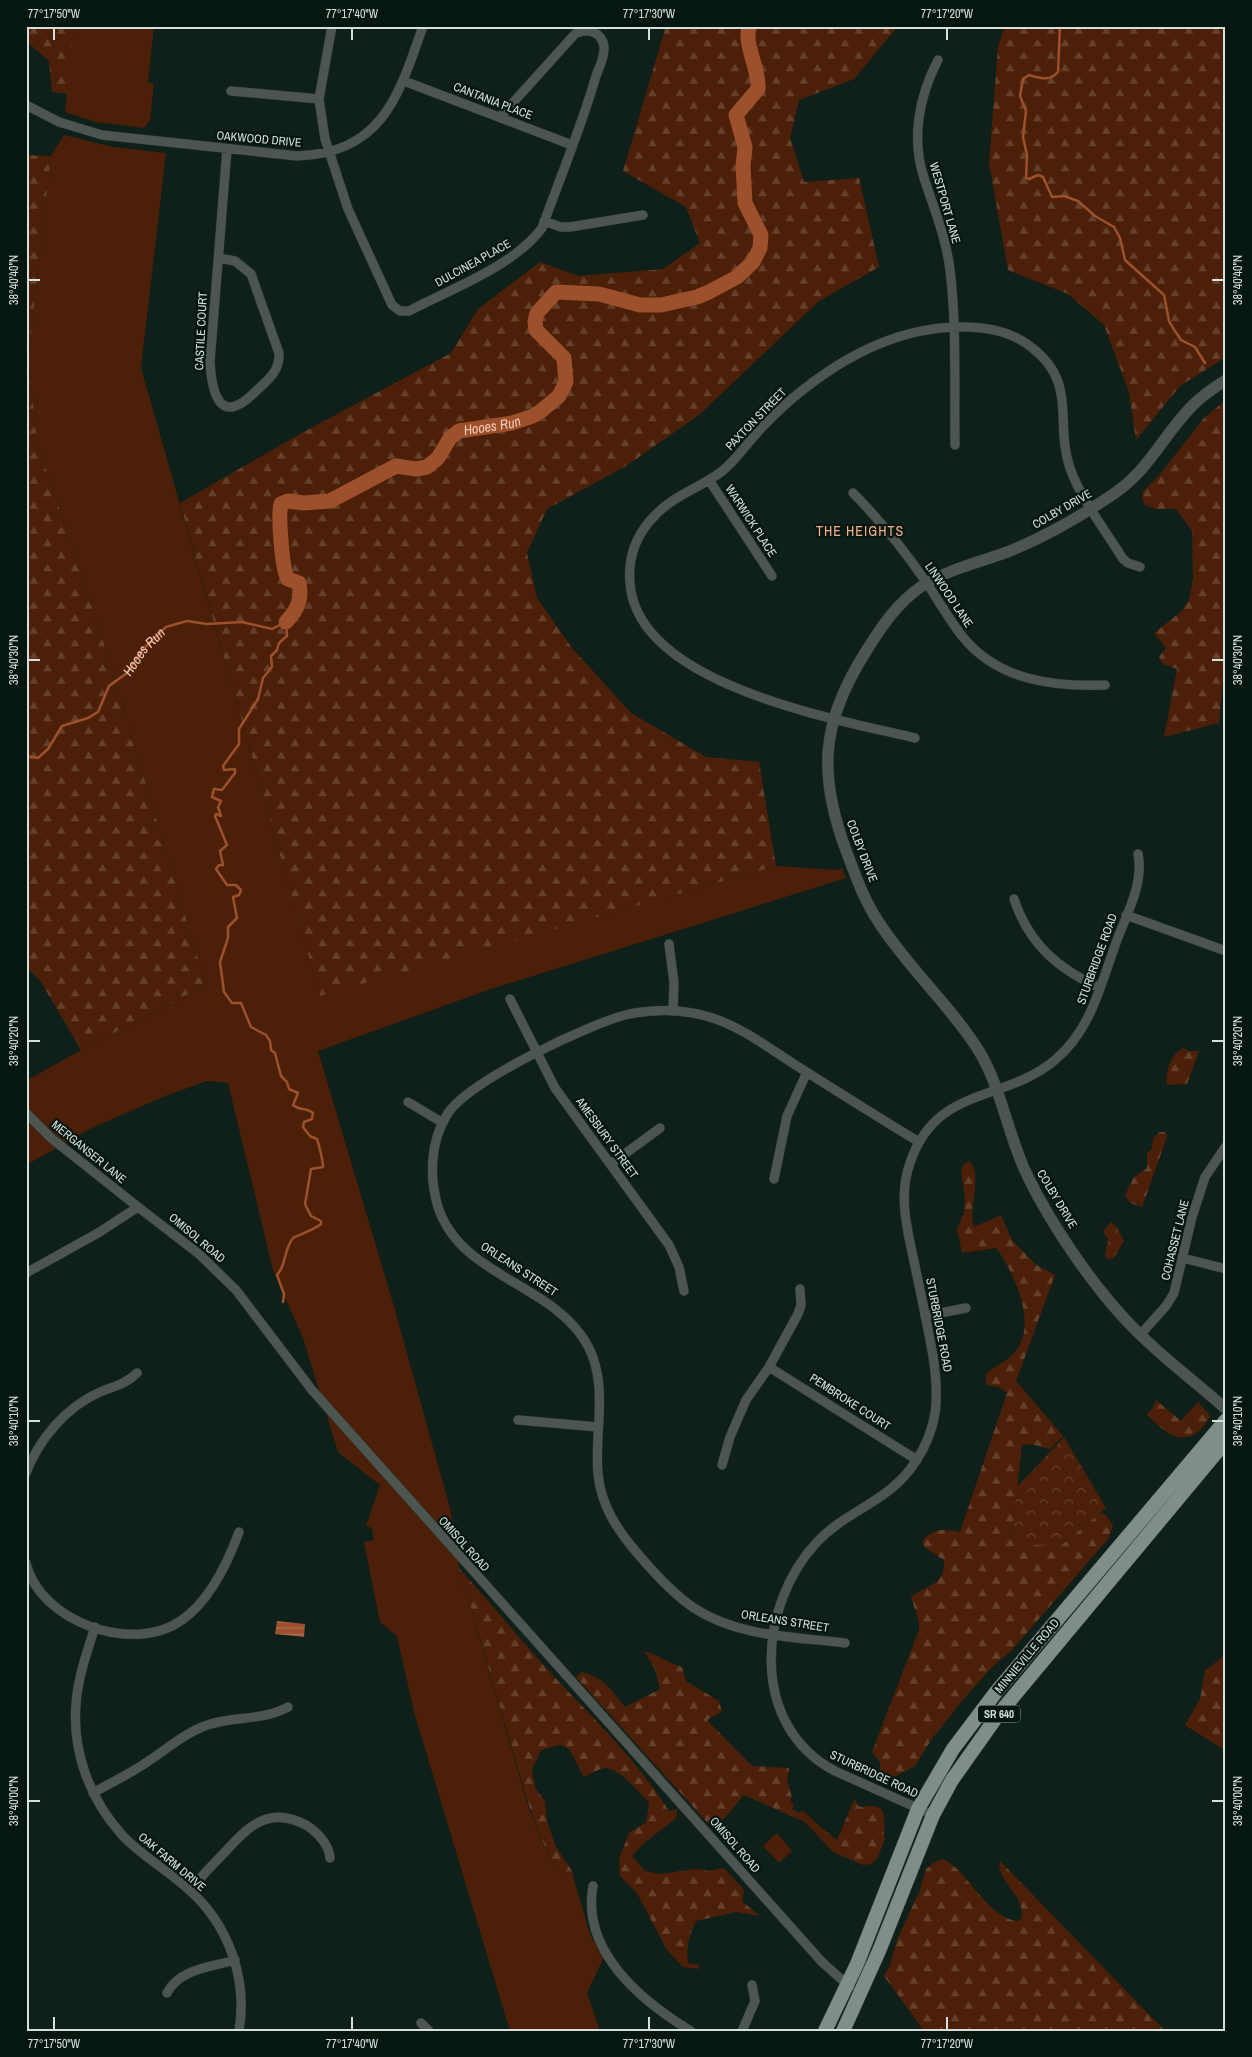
<svg xmlns="http://www.w3.org/2000/svg" width="1252" height="2057" viewBox="0 0 1252 2057" font-family="'Archivo Narrow',sans-serif">
<style>
.grass{fill:#4c2008}
.forest{fill:url(#forest-firs)}
.park{fill:url(#park-crowns)}
.water{fill:url(#water-rules)}
.lines{fill:none;stroke-linecap:round;stroke-linejoin:round}
.stream{stroke:#9c502b;stroke-width:2.5}
.river{stroke:#9c502b;stroke-width:15}
.minor-casing{stroke:#2b3a34;stroke-width:10}
.tertiary-casing{stroke:#2b3a34;stroke-width:12}
.primary-casing{stroke:#2b3a34;stroke-width:15}
.minor{stroke:#4d5551;stroke-width:9}
.tertiary{stroke:#4d5551;stroke-width:11}
.primary{stroke:#7f8f88;stroke-width:14}
.ticks{fill:none;stroke:#d5e0db;stroke-width:2}
.labels{text-anchor:middle;stroke-width:4.5;stroke-linejoin:round;paint-order:stroke}
.shield{fill:#061610;stroke:#97a39e;stroke-width:1}
.shield-label{font-size:11px;font-weight:bold;fill:#d5e0db}
.street-label{font-size:12px;fill:#d5e0db;stroke:#061610}
.water-label{font-size:14px;font-style:italic;fill:#f7cbb7;stroke:#061610}
.neighbourhood-label{font-size:14px;letter-spacing:1px;fill:#f8ad8b;stroke:#061610}
.neatline{fill:none;stroke:#d5e0db;stroke-width:2}
.ticks-label{font-size:12px;text-anchor:middle;fill:#d5e0db}
</style>
<defs>
<pattern id="forest-firs" width="22" height="20" patternUnits="userSpaceOnUse" patternTransform="scale(1.25)"><rect width="22" height="20" fill="#4c2008"/><path d="M5 1l3.5 6h-7zM16 11l3.5 6h-7z" fill="#65402b"/></pattern>
<pattern id="park-crowns" width="20" height="18" patternUnits="userSpaceOnUse" patternTransform="scale(1.25)"><rect width="20" height="18" fill="#4c2008"/><path d="M2 6a3 3 0 1 1 6 0M12 15a3 3 0 1 1 6 0" fill="none" stroke="#65402b"/></pattern>
<pattern id="water-rules" width="6" height="5" patternUnits="userSpaceOnUse" patternTransform="scale(1.25)"><rect width="6" height="5" fill="#9c502b"/><path d="M0 2.5h6" fill="none" stroke="#ad7153"/></pattern>
</defs>
<rect width="100%" height="100%" fill="#0f1f19"/>
<path class="grass" d="M74 26H154L148 82 154 84 150 120 144 128 96 122 65 112Z
M64 135 113 147 166 153 141 368 320 995 776 866 837 870 842 868 846 878 488 990 318 1051 393 1303 451 1512 459 1568 529 1809 547 1853 568 1880H574L590 1934 603 1959 587 1993 600 2031H510L414 1712 397 1636 380 1622 364 1542 374 1540 372 1528 366 1526 380 1485 338 1452 303 1338 273 1270 228 1083 207 1081 165 1096 92 1128 26 1165V1081L81 1050 206 985 101 634 38 444 28 361 51 156Z
M777 1833 792 1851 779 1863 763 1846Z"/>
<path class="forest" d="M26 26H74L68 94 52 92 49 61 26 41Z
M666 26H898L854 79 799 100 790 138 804 182 859 178 879 267 819 301 699 415 626 466 547 509 527 553 537 598 572 648 631 713 706 757 759 762 776 866 320 996 180 503 300 434 451 353 478 309 540 262 578 276 663 269 700 243 686 207 623 171Z
M1005 26H1226V357L1180 386 1136 440 1129 392 1104 325 1068 294 1008 270 989 163 998 46Z
M26 155 51 156 28 361 38 444 101 634 206 985 81 1050 41 982 26 966Z
M1226 400V646L1219 723 1164 737 1177 669 1163 664 1159 657 1166 648 1154 633 1182 611 1189 600 1193 579 1192 531 1176 509H1155L1145 505 1142 499 1143 491 1157 478 1204 418Z
M1183 1048 1189 1051H1199L1187 1084 1167 1085C1165 1072 1170 1055 1183 1048Z
M1160 1132H1166L1167 1137 1142 1207 1130 1203 1125 1195 1134 1177 1147 1168V1153L1152 1149 1153 1138Z
M969 1161C984 1173 967 1209 974 1227L1001 1215 1012 1240 1035 1264 1055 1275 1016 1381 1063 1436 1050 1449 1035 1445 1022 1444 1012 1539 1060 1546 1100 1513 1106 1515 1113 1526 1108 1539 1011 1651 991 1668 962 1701 931 1740 915 1766 890 1779H884L880 1773V1762L872 1752 919 1630V1622L911 1597C928 1583 945 1587 944 1560L925 1548 922 1541C932 1528 946 1528 960 1532L1007 1393 999 1387 986 1385V1374C993 1367 1004 1363 1011 1356 1041 1330 1015 1273 996 1248L962 1253 957 1229 964 1213 965 1198 961 1171 964 1164Z
M1156 1400 1181 1421 1198 1402 1210 1416C1192 1450 1168 1439 1147 1414L1153 1408Z
M459 1568C493 1606 525 1645 560 1683 599 1724 639 1763 669 1811L677 1809 676 1818 643 1844 632 1856 645 1871 660 1874 696 1869 709 1871 724 1868 744 1890 742 1901 760 1916 736 1912 696 1921C689 1935 686 1947 688 1963L699 1965V1969L683 1967 667 1950 637 1893 620 1876 619 1859 629 1833 646 1822 649 1803C640 1793 620 1769 606 1768 600 1768 591 1774 584 1777L569 1749 560 1745 541 1750 532 1769 535 1788 545 1801 547 1821 556 1847 572 1871 574 1880 568 1881 547 1852 530 1809Z
M644 1651C658 1655 668 1663 682 1667L686 1681 719 1701 722 1712 707 1720 748 1762 753 1766 789 1768 787 1781 792 1797 790 1802 794 1804 792 1809 800 1813 802 1810 817 1824 837 1840 855 1798 858 1806C863 1808 867 1805 873 1806 891 1808 881 1828 885 1839L877 1859 871 1864 863 1865 833 1852 805 1822 744 1795 714 1830 576 1677 582 1672C606 1679 610 1689 625 1707L660 1689 655 1669Z
M1226 1654V1751L1185 1725 1200 1699 1205 1671Z
M943 1859C965 1867 989 1921 1019 1921L1022 1917C1024 1894 995 1880 1000 1861L1165 2031H924L884 1976 890 1965 897 1940 920 1890 926 1869 933 1863Z"/>
<path class="park" d="M1111 1222 1117 1227 1124 1241 1114 1258 1109 1259 1105 1256 1108 1239 1103 1231Z
M1064 1437 1106 1508 1060 1546 1037 1545 1012 1539 1017 1487Z"/>
<path class="water" d="M277 1621 305 1624 304 1637 275 1634Z"/>
<g class="lines">
<g class="stream">
<path d="M1060 26 1058 72C1049 82 1040 78 1029 75L1023 79 1020 96 1026 111 1023 137 1027 155 1026 178 1029 179 1038 175 1043 177 1052 197 1064 196 1078 201 1095 216 1114 227 1120 238 1125 260 1164 295 1169 321 1173 328 1181 340 1195 347 1205 363"/>
<path id="s1" d="M26 756 38 758 48 749 62 726 88 718 98 712 109 686 127 673 143 649 166 627 187 621 207 624 242 622 272 629 286 622"/>
<path d="M283 1302 284 1294 277 1275C286 1266 284 1249 293 1238 296 1236 314 1230 321 1224V1221L311 1216 305 1204 311 1169 323 1167C323 1161 319 1145 317 1139L310 1136 303 1127 304 1122 312 1119 313 1113C306 1107 300 1111 293 1105L298 1093 289 1089 287 1082 281 1076 275 1053 271 1050 270 1041 266 1035 251 1027 241 1003H232L224 992 220 962 228 938V927L237 918 233 897 239 895 241 890 236 885H227L216 869 219 865H223L220 851 227 845 215 816 216 814 221 816 218 807 221 801 212 797 214 789 222 790 235 773V769L224 770 223 766 239 744V729L258 699 263 678 272 667 271 656 277 650 279 643 287 636 286 622"/>
</g>
<path class="river" id="s2" d="M286 622C298 609 302 600 299 583L288 579C282 571 278 514 281 504L288 501 304 503 330 501 396 466 416 469 427 467 438 458 450 438 459 431 512 423 533 416 541 411 559 396 566 382 564 358 536 330 535 321 537 313 556 292 599 294 640 305H661L697 297 709 292 737 277 753 262 760 248 761 235 745 203 743 166 745 147 736 115 758 89C760 70 742 41 750 26"/>
<defs>
<path id="minor" d="M332 26 319 99 325 139 348 209 392 305 400 311H409C451 289 514 266 542 228 560 178 581 128 596 76 599 68 605 56 604 47 602 31 587 28 575 34L500 117
M938 60C919 96 911 139 924 178 934 209 946 237 950 270 957 327 954 387 955 445
M404 81 572 145
M231 91 319 99
M26 105 59 122 102 135 297 156C383 153 399 95 423 26
M544 221 561 227H570L643 215
M219 258 235 261 251 274 279 353C280 371 268 380 256 391 221 427 212 396 210 362L227 149
M709 480 772 576
M853 493C881 521 904 550 926 582 938 600 949 619 962 636 997 680 1052 687 1105 685
M915 738C836 719 637 685 630 583 628 560 634 540 649 522 670 496 695 491 721 472 733 463 741 451 751 440 764 424 779 410 794 397 842 357 900 326 964 327 988 327 1011 331 1031 347 1079 383 1054 423 1070 468 1080 498 1106 531 1123 559L1128 563 1140 567
M1014 899C1029 944 1058 969 1100 988
M1126 915 1226 951
M669 944 674 983 673 1010
M510 999 555 1088 669 1245 679 1267 684 1291
M408 1102 443 1123
M26 1113 51 1138 138 1207
M611 1164 660 1128
M774 1179 787 1116 807 1072
M1183 1258 1226 1269
M26 1273 98 1233 138 1207 199 1254 236 1290 312 1390 822 1962 850 1987
M925 1316 966 1308
M1140 1335 1166 1306 1174 1293 1192 1217 1205 1177 1226 1146
M769 1367 917 1460
M518 1420 598 1427
M722 1465 730 1437 746 1400 769 1367 798 1314 801 1305 800 1289
M26 1473C39 1439 66 1407 100 1392 114 1386 126 1384 137 1373
M26 1563C40 1622 133 1655 182 1620 209 1601 228 1562 239 1532
M95 1627C87 1652 78 1677 76 1704 72 1752 90 1800 123 1836 142 1856 166 1869 187 1888 228 1923 248 1978 239 2031
M845 1643C795 1637 738 1637 694 1608 673 1594 655 1574 638 1554 618 1531 601 1506 598 1474 594 1432 609 1386 588 1346 554 1283 461 1278 438 1207 429 1177 430 1141 448 1113 471 1080 588 1024 629 1014 655 1009 681 1009 706 1016 739 1025 769 1048 797 1066 838 1092 878 1117 919 1142
M93 1793C112 1782 132 1773 150 1760 167 1749 182 1735 202 1727 230 1715 261 1722 288 1707
M933 1815 835 1771C749 1726 757 1606 817 1542 848 1509 890 1502 916 1461 939 1426 939 1396 933 1356 928 1328 922 1299 916 1271 909 1235 897 1199 910 1163 936 1085 1004 1103 1055 1060 1092 1029 1101 983 1117 940 1127 913 1144 884 1138 854
M593 1886C581 1951 641 2001 691 2031
M190 1890C201 1877 212 1865 224 1853 248 1827 268 1805 306 1825 317 1832 329 1844 330 1858
M167 1993C179 1969 211 1967 235 1960
M421 2023 429 2031
M742 2031 755 2001 752 1985"/>
<path id="tertiary" d="M1226 380C1215 387 1203 395 1193 405 1160 438 1150 472 1106 499 1076 519 1044 537 1010 551 981 562 948 569 922 586 897 603 881 627 865 653 820 724 818 776 847 853 856 877 864 900 878 921 907 967 951 1006 979 1051 1002 1089 1008 1137 1028 1177 1051 1224 1089 1280 1124 1318 1154 1351 1192 1379 1226 1409"/>
<path id="primary" d="M825 2031 857 1964 918 1809 953 1749 996 1692 1226 1420
M843 2031 879 1951 933 1815 952 1780 998 1715 1226 1441"/>
</defs>
<use href="#minor" class="minor-casing"/>
<use href="#tertiary" class="tertiary-casing"/>
<use href="#primary" class="primary-casing"/>
<use href="#minor" class="minor"/>
<use href="#tertiary" class="tertiary"/>
<use href="#primary" class="primary"/>
</g>
<path class="ticks" d="M54 28V40M352 28V40M649 28V40M947 28V40M28 280H40M1212 280H1224M28 660H40M1212 660H1224M28 1041H40M1212 1041H1224M28 1421H40M1212 1421H1224M28 1801H40M1212 1801H1224M54 2017V2030M352 2017V2030M649 2017V2030M947 2017V2030"/>
<g class="labels">
<rect class="shield" x="978" y="1705.5" width="42" height="17" rx="4"/>
<g class="shield-label">
<text x="999" y="1718">SR 640</text>
</g>
<g class="street-label">
<text transform="translate(493 101) rotate(21)" y="4">CANTANIA PLACE</text>
<text transform="translate(259 139) rotate(5)" y="4">OAKWOOD DRIVE</text>
<text transform="translate(945 203) rotate(74)" y="4">WESTPORT LANE</text>
<text transform="translate(473 263) rotate(-29)" y="4">DULCINEA PLACE</text>
<text transform="translate(201 331) rotate(-87)" y="4">CASTILE COURT</text>
<text transform="translate(756 419) rotate(-46)" y="4">PAXTON STREET</text>
<text transform="translate(1062 509) rotate(-30)" y="4">COLBY DRIVE</text>
<text transform="translate(751 521) rotate(57)" y="4">WARWICK PLACE</text>
<text transform="translate(949 595) rotate(56)" y="4">LINWOOD LANE</text>
<text transform="translate(862 851) rotate(69)" y="4">COLBY DRIVE</text>
<text transform="translate(1097 959) rotate(-70)" y="4">STURBRIDGE ROAD</text>
<text transform="translate(607 1138) rotate(54)" y="4">AMESBURY STREET</text>
<text transform="translate(89 1152) rotate(39)" y="4">MERGANSER LANE</text>
<text transform="translate(1057 1199) rotate(59)" y="4">COLBY DRIVE</text>
<text transform="translate(197 1238) rotate(40)" y="4">OMISOL ROAD</text>
<text transform="translate(1175 1240) rotate(-76)" y="4">COHASSET LANE</text>
<text transform="translate(519 1269) rotate(33)" y="4">ORLEANS STREET</text>
<text transform="translate(939 1325) rotate(79)" y="4">STURBRIDGE ROAD</text>
<text transform="translate(850 1402) rotate(33)" y="4">PEMBROKE COURT</text>
<text transform="translate(464 1544) rotate(48)" y="4">OMISOL ROAD</text>
<text transform="translate(785 1621) rotate(9)" y="4">ORLEANS STREET</text>
<text transform="translate(1027 1656) rotate(-50)" y="4">MINNIEVILLE ROAD</text>
<text transform="translate(874 1774) rotate(25)" y="4">STURBRIDGE ROAD</text>
<text transform="translate(735 1845) rotate(49)" y="4">OMISOL ROAD</text>
<text transform="translate(172 1862) rotate(40)" y="4">OAK FARM DRIVE</text>
</g>
<g class="water-label">
<text dy="5" stroke="none"><textPath href="#s2" startOffset="369">Hooes Run</textPath></text>
<text dy="5" stroke="none"><textPath href="#s1" startOffset="169">Hooes Run</textPath></text>
</g>
<g class="neighbourhood-label">
<text x="860" y="536">THE HEIGHTS</text>
</g>
</g>
<rect width="1252" height="2057" fill="none" stroke="#061610" stroke-width="55"/>
<rect x="28" y="28" width="1196" height="2002" class="neatline"/>
<g class="ticks-label">
<text x="54" y="18">77°17'50"W</text>
<text x="352" y="18">77°17'40"W</text>
<text x="649" y="18">77°17'30"W</text>
<text x="947" y="18">77°17'20"W</text>
<text transform="translate(14 280) rotate(-90)" y="4">38°40'40"N</text>
<text transform="translate(1238 280) rotate(-90)" y="4">38°40'40"N</text>
<text transform="translate(14 660) rotate(-90)" y="4">38°40'30"N</text>
<text transform="translate(1238 660) rotate(-90)" y="4">38°40'30"N</text>
<text transform="translate(14 1041) rotate(-90)" y="4">38°40'20"N</text>
<text transform="translate(1238 1041) rotate(-90)" y="4">38°40'20"N</text>
<text transform="translate(14 1421) rotate(-90)" y="4">38°40'10"N</text>
<text transform="translate(1238 1421) rotate(-90)" y="4">38°40'10"N</text>
<text transform="translate(14 1801) rotate(-90)" y="4">38°40'00"N</text>
<text transform="translate(1238 1801) rotate(-90)" y="4">38°40'00"N</text>
<text x="54" y="2048">77°17'50"W</text>
<text x="352" y="2048">77°17'40"W</text>
<text x="649" y="2048">77°17'30"W</text>
<text x="947" y="2048">77°17'20"W</text>
</g>
</svg>
